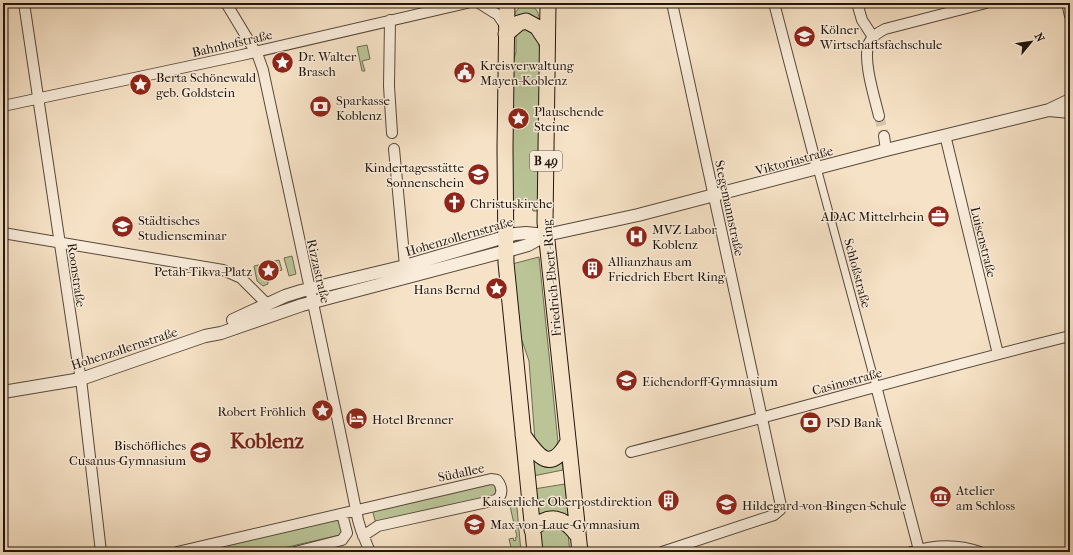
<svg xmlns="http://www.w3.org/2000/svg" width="1073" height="555" viewBox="0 0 1073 555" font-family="'IM FELL French Canon',serif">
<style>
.green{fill:#bac497;stroke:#6e6c52}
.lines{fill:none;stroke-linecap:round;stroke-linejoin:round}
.minor-tunnel{stroke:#d6c3aa;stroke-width:10;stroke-dasharray:10 5;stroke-linecap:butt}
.pedestrian-casing{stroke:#57483b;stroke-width:9}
.minor-casing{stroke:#57483b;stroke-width:12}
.tertiary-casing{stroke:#57483b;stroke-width:14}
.primary-casing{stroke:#22150d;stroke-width:17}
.pedestrian{stroke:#f9ecda;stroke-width:7}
.minor{stroke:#f9ecda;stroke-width:10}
.tertiary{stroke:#f9ecda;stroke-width:12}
.primary{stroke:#f6e2c6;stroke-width:15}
.labels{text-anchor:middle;stroke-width:3;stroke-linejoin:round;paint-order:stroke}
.shield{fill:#f9ecda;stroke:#62564a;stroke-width:1}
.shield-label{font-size:12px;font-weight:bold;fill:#22150d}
.poi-label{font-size:13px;fill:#22150d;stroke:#f9ecda;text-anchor:start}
.street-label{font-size:13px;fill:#22150d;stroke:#f9ecda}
.town-label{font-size:21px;font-weight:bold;fill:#7a1f14;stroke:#f9ecda}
</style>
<rect width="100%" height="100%" fill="#f6e2c6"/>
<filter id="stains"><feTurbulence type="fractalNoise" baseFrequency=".005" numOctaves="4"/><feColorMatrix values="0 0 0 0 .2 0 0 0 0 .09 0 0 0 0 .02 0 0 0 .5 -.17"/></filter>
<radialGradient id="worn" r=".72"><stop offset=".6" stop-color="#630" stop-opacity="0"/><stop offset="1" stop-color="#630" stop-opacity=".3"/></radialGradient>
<path class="green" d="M530 5C538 9 539 14 539 22L513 19 512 16 520 7Z
M528 27 538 41 540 50 538 211H533L532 208H528L527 205 524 204H520L518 208 514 209V211H510L512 65 516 52V34L518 30Z
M367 45 370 59 362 61 365 71H362L357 47Z
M292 256 296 274 289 276 284 258Z
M539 257 558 442 554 451 545 453 535 441 529 361 518 329 512 264Z
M279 260 282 270 272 273 273 276 268 279V284L263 286 257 281 254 266Z
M533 452 562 462 563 470 533 476Z
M489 481 495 484 496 496 376 524 372 509Z
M565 484 569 520 539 519 534 489Z
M514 505 517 508 521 552H512L509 539 513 538 514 541 516 540 515 538 517 537 510 506Z
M341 518 344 534 266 552H191Z
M555 524 568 534 570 552H540V534L542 530Z"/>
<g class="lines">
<path class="minor-tunnel" d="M879 116 884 136"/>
<defs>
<path id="pedestrian" d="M817 168 876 386"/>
<path id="minor" d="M24 3 77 358 81 379 101 552
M226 3 258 56 263 70C295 220 328 369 358 520L361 530 370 552
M479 3 498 15 506 27
M774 3 817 168
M857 3 862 20 873 37
M1067 3 1070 16
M390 20 389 86 392 133
M3 106 242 55 467 3
M879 116C875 99 862 59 869 43 872 36 879 32 885 29L986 3
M945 135 998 354
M884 136 886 150
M394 149 405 266
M3 233 223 270 241 278 268 305
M876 386 919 550
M631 452C778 415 923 372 1070 336
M177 552 491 479 497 480C502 486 504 495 496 500L378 526 363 536
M295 552 342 540 347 533 342 514
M662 552 774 515 780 510 781 506 672 3
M911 552C934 545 958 544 980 552"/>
<path id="tertiary" d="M1049 110 1070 112
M233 320 285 296 301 291 405 266 515 234 526 233 546 235
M3 392 81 379 205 336 221 333 302 305 514 249 528 245 546 235 638 215 886 150 1049 110 1070 100"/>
<path id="primary" d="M507 3 505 148 506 263 535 552
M548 3 545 222 580 552
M506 34 519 23 526 21 537 27 547 42
M523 435C538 456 550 474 568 442
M532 530C549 512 564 517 578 536"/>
</defs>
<use href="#pedestrian" class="pedestrian-casing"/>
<use href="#minor" class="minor-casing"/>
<use href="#tertiary" class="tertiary-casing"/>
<use href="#primary" class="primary-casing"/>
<use href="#pedestrian" class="pedestrian"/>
<use href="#minor" class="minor"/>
<use href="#tertiary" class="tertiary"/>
<use href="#primary" class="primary"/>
</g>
<defs>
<symbol id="school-disc" viewBox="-11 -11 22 22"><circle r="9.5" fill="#8f2418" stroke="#f9ecda"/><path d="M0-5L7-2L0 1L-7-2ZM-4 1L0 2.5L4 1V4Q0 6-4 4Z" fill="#fff"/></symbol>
<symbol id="sight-disc" viewBox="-11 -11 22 22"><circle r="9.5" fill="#8f2418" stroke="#f9ecda"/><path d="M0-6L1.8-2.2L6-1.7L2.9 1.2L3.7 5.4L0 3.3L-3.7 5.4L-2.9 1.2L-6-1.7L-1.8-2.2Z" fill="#fff"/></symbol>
<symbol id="civic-disc" viewBox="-11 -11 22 22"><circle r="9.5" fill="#8f2418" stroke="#f9ecda"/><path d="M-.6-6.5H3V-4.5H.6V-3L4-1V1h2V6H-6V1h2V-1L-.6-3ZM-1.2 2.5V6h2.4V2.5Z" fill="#fff"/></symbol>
<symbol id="bank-disc" viewBox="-11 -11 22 22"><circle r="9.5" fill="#8f2418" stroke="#f9ecda"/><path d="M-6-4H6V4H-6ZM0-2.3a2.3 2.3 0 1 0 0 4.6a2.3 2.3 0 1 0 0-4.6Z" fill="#fff"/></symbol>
<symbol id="church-disc" viewBox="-11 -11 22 22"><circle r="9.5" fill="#8f2418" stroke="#f9ecda"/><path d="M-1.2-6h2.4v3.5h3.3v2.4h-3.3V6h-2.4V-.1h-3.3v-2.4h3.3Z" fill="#fff"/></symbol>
<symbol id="office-disc" viewBox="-11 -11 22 22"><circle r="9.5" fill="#8f2418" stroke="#f9ecda"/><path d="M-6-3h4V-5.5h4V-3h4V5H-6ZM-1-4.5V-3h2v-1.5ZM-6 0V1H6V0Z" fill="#fff"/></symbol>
<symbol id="university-disc" viewBox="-11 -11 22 22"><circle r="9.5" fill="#8f2418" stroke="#f9ecda"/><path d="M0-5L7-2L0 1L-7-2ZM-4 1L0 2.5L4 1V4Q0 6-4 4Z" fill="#fff"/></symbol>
<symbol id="hospital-disc" viewBox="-11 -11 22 22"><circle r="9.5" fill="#8f2418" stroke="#f9ecda"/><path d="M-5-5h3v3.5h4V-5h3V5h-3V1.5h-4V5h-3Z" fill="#fff"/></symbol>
<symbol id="building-disc" viewBox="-11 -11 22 22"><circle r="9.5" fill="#8f2418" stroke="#f9ecda"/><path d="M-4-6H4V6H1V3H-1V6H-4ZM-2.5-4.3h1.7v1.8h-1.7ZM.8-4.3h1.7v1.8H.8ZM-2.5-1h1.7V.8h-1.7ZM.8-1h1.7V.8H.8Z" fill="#fff"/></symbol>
<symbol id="hotel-disc" viewBox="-11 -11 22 22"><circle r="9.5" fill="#8f2418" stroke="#f9ecda"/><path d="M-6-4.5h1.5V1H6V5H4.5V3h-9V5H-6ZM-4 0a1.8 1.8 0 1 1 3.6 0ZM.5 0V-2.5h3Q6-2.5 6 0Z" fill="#fff"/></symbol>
<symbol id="museum-disc" viewBox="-11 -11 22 22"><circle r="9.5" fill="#8f2418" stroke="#f9ecda"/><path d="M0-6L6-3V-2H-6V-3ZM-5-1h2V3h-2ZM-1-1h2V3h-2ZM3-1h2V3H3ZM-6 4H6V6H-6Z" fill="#fff"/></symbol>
</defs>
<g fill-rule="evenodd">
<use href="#school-disc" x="792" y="24" width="25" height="25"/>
<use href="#sight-disc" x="270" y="50" width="25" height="25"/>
<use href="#civic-disc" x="452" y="60" width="25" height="25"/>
<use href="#sight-disc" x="128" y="72" width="25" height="25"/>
<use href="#bank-disc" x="308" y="94" width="25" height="25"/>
<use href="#sight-disc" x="506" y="106" width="25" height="25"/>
<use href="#school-disc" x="466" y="162" width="25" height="25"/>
<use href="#church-disc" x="442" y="190" width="25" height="25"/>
<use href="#office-disc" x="926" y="204" width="25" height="25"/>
<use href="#university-disc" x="110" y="214" width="25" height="25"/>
<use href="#hospital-disc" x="624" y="224" width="25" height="25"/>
<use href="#building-disc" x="580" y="256" width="25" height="25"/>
<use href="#sight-disc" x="256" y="258" width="25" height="25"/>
<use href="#sight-disc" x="484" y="276" width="25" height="25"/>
<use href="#school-disc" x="614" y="368" width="25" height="25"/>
<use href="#sight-disc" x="310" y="398" width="25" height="25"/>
<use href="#hotel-disc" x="344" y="406" width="25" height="25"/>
<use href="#bank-disc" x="798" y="410" width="25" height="25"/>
<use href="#school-disc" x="188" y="440" width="25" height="25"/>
<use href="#museum-disc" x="928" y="484" width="25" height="25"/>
<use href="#building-disc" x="656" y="488" width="25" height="25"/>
<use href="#school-disc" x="714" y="492" width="25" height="25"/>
<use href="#school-disc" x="462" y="512" width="25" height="25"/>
</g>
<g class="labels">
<rect class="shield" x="530" y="151" width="32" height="20" rx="3"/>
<g class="shield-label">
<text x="546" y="165">B 49</text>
</g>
<g class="poi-label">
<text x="820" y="34">Kölner<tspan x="820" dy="15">Wirtschaftsfachschule</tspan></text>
<text x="298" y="61">Dr. Walter<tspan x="298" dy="15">Brasch</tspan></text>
<text x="480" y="70">Kreisverwaltung<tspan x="480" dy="15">Mayen-Koblenz</tspan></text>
<text x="156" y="82">Berta Schönewald<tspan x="156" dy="15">geb. Goldstein</tspan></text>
<text x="336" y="105">Sparkasse<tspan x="336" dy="15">Koblenz</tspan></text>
<text x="534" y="116">Plauschende<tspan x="534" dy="15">Steine</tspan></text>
<text x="464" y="172" text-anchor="end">Kindertagesstätte<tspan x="464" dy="15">Sonnenschein</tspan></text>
<text x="470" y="208">Christuskirche</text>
<text x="924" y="221" text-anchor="end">ADAC Mittelrhein</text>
<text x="138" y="225">Städtisches<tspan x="138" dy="15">Studienseminar</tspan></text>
<text x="652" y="234">MVZ Labor<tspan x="652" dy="15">Koblenz</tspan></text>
<text x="608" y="266">Allianzhaus am<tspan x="608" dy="15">Friedrich Ebert Ring</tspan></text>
<text x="252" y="276" text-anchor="end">Petah-Tikva-Platz</text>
<text x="480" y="294" text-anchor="end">Hans Bernd</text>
<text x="642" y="386">Eichendorff-Gymnasium</text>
<text x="306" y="416" text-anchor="end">Robert Fröhlich</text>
<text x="372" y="424">Hotel Brenner</text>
<text x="826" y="427">PSD Bank</text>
<text x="186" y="450" text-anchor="end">Bischöfliches<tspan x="186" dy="15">Cusanus-Gymnasium</tspan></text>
<text x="956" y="495">Atelier<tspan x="956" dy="15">am Schloss</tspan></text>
<text x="652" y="506" text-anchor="end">Kaiserliche Oberpostdirektion</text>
<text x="742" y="510">Hildegard-von-Bingen-Schule</text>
<text x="490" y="529">Max-von-Laue-Gymnasium</text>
</g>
<g class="street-label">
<text transform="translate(232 43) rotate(-13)" y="5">Bahnhofstraße</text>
<text transform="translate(794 160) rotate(-15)" y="5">Viktoriastraße</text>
<text transform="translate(730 208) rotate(78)" y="5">Stegemannstraße</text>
<text transform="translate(459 236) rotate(-16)" y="5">Hohenzollernstraße</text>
<text transform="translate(984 242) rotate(76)" y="5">Luisenstraße</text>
<text transform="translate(319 271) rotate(77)" y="5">Rizzastraße</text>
<text transform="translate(858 273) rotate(75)" y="5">Schloßstraße</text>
<text transform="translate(77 275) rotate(82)" y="5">Roonstraße</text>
<text transform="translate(551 278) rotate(-95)" y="5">Friedrich-Ebert-Ring</text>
<text transform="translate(124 348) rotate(-18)" y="5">Hohenzollernstraße</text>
<text transform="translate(847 381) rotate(-15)" y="5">Casinostraße</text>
<text transform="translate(461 472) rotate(-12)" y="5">Südallee</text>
</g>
<g class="town-label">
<text x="267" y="448">Koblenz</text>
</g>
</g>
<rect width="1073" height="555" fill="none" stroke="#f6e2c6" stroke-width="16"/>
<rect x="4" y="4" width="1065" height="547" fill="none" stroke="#22150d" stroke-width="2"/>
<rect x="8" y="8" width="1057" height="539" fill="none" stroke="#22150d"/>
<g transform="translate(1031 42) rotate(61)" stroke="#f9ecda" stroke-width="3" paint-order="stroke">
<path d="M0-3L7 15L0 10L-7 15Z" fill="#22150d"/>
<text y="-6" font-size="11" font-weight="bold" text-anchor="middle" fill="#22150d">N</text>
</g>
<rect width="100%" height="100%" filter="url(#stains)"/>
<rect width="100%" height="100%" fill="url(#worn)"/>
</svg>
